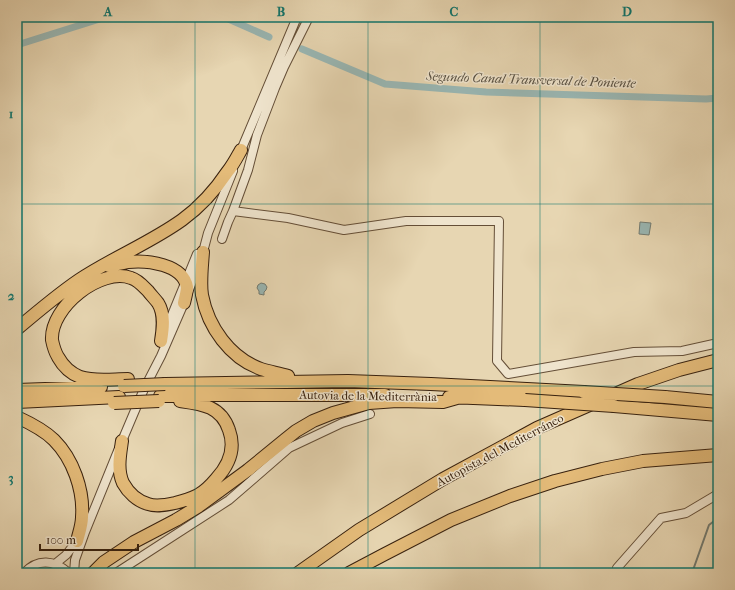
<svg xmlns="http://www.w3.org/2000/svg" width="735" height="590" viewBox="0 0 735 590" font-family="'IM FELL French Canon',serif">
<style>
.water{fill:#99b7b4;stroke:#727b72}
.lines{fill:none;stroke-linecap:round;stroke-linejoin:round}
.stream{stroke:#727b72;stroke-width:2}
.canal{stroke:#99b7b4;stroke-width:7}
.minor-casing{stroke:#644e37;stroke-width:10}
.highway-casing{stroke:#38210e;stroke-width:14}
.minor{stroke:#efe4cd;stroke-width:8}
.highway{stroke:#e4bb79;stroke-width:12}
.highway-bridge-casing{stroke:#38210e;stroke-width:14;stroke-linecap:butt}
.highway-bridge{stroke:#e4bb79;stroke-width:12}
.grid{fill:none;stroke:#0f766e;stroke-width:1;stroke-opacity:0.55}
.labels{text-anchor:middle;stroke-width:3;stroke-linejoin:round;paint-order:stroke}
.street-label{font-size:12px;fill:#38210e;stroke:#efe4cd}
.water-label{font-size:13px;font-style:italic;fill:#554e40;stroke:#efe4cd}
.neatline{fill:none;stroke:#0f766e;stroke-width:1.5}
.grid-label{font-size:13px;text-anchor:middle;font-weight:bold;fill:#0f766e}
</style>
<rect width="100%" height="100%" fill="#e7d6b2"/>
<filter id="stains"><feTurbulence type="fractalNoise" baseFrequency=".005" numOctaves="4"/><feColorMatrix values="0 0 0 0 .2 0 0 0 0 .09 0 0 0 0 .02 0 0 0 .5 -.17"/></filter>
<radialGradient id="worn" r=".72"><stop offset=".6" stop-color="#630" stop-opacity="0"/><stop offset="1" stop-color="#630" stop-opacity=".3"/></radialGradient>
<path class="water" d="M640 222 651 223 649 235 639 234Z
M261 283 265 284 267 287 266 290 264 292V295L259 294V291L257 288 258 285Z"/>
<g class="lines">
<path class="stream" d="M692 573 709 525 718 518"/>
<path class="canal" d="M224 17 269 37
M17 45 106 17
M302 49 385 84 486 92 706 99 718 98"/>
<defs>
<path id="minor" d="M239 155 297 17
M233 211 248 170 257 135 275 88 284 67 309 17
M222 239 228 222 233 211 288 218 344 230 406 221H499L497 361 508 374 634 352 682 351 718 343
M165 332 197 254
M55 564 66 555 80 537
M617 568 661 518 686 513 718 494
M24 573C38 558 54 560 69 573
M74 573 75 560 85 532 122 441 144 389 161 356 184 303 203 252 208 233 233 171
M116 573 229 500 289 448 342 423 370 414"/>
<path id="highway" d="M203 252C202 266 200 283 202 295 208 327 230 358 261 369 270 372 279 373 288 376
M109 266C115 265 122 263 128 262 147 260 183 264 187 287 187 292 185 298 184 303
M17 329C37 312 57 295 79 280 112 258 150 243 182 220 200 207 216 189 228 171 233 165 237 157 241 150
M128 379C113 379 95 382 80 377 70 373 63 366 58 357 55 352 53 345 52 340 50 307 101 267 131 278 138 280 143 286 148 291 151 295 155 299 158 303 165 314 163 329 161 341
M165 384 348 381 431 384 584 392
M17 390 101 387
M613 395 638 384 679 370 718 360
M160 396 211 395H385
M449 397 525 400
M665 397 718 402
M17 402 119 397
M614 406 718 415
M17 417C30 423 44 430 54 440 73 459 84 490 82 517 82 525 79 533 77 541
M122 441C120 455 117 470 123 483 128 492 137 501 148 504 156 507 166 505 175 503 183 501 190 499 198 495 205 491 211 485 216 479 229 465 236 449 229 430 221 406 202 404 180 401
M93 573 104 562 134 542 176 520 199 506 248 470 286 439 296 431 313 421 333 413 369 403 397 401 443 402 457 398
M298 573 359 530 443 479 537 428 594 403
M349 573 385 554 451 520 510 496 555 481 602 469 643 461 718 455"/>
</defs>
<use href="#minor" class="minor-casing"/>
<use href="#highway" class="highway-casing"/>
<use href="#minor" class="minor"/>
<use href="#highway" class="highway"/>
<defs>
<path id="highway-bridge" d="M124 386 165 384
M584 392 665 397
M525 400 614 406
M114 403 159 401"/>
</defs>
<use href="#highway-bridge" class="highway-bridge-casing"/>
<use href="#highway-bridge" class="highway-bridge"/>
</g>
<path class="grid" d="M195 17V573M368 17V573M540 17V573M17 204H718M17 386H718"/>
<g class="labels">
<g class="street-label">
<text transform="translate(368 396) rotate(1)" y="4">Autovia de la Mediterrània</text>
<text transform="translate(500 450) rotate(-28)" y="4">Autopista del Mediterráneo</text>
</g>
<g class="water-label">
<text transform="translate(531 79) rotate(2)" y="5">Segundo Canal Transversal de Poniente</text>
</g>
</g>
<rect width="735" height="590" fill="none" stroke="#e7d6b2" stroke-width="44"/>
<path d="M40 544v6h98v-6" fill="none" stroke="#38210e" stroke-width="2"/>
<text x="46" y="544" font-size="12" fill="#38210e" stroke="#efe4cd" stroke-width="3" paint-order="stroke">100 m</text>
<rect x="22" y="22" width="691" height="546" class="neatline"/>
<g class="grid-label">
<text x="108" y="16">A</text>
<text x="281" y="16">B</text>
<text x="454" y="16">C</text>
<text x="627" y="16">D</text>
<text x="11" y="118">1</text>
<text x="11" y="300">2</text>
<text x="11" y="482">3</text>
</g>
<rect width="100%" height="100%" filter="url(#stains)"/>
<rect width="100%" height="100%" fill="url(#worn)"/>
</svg>
